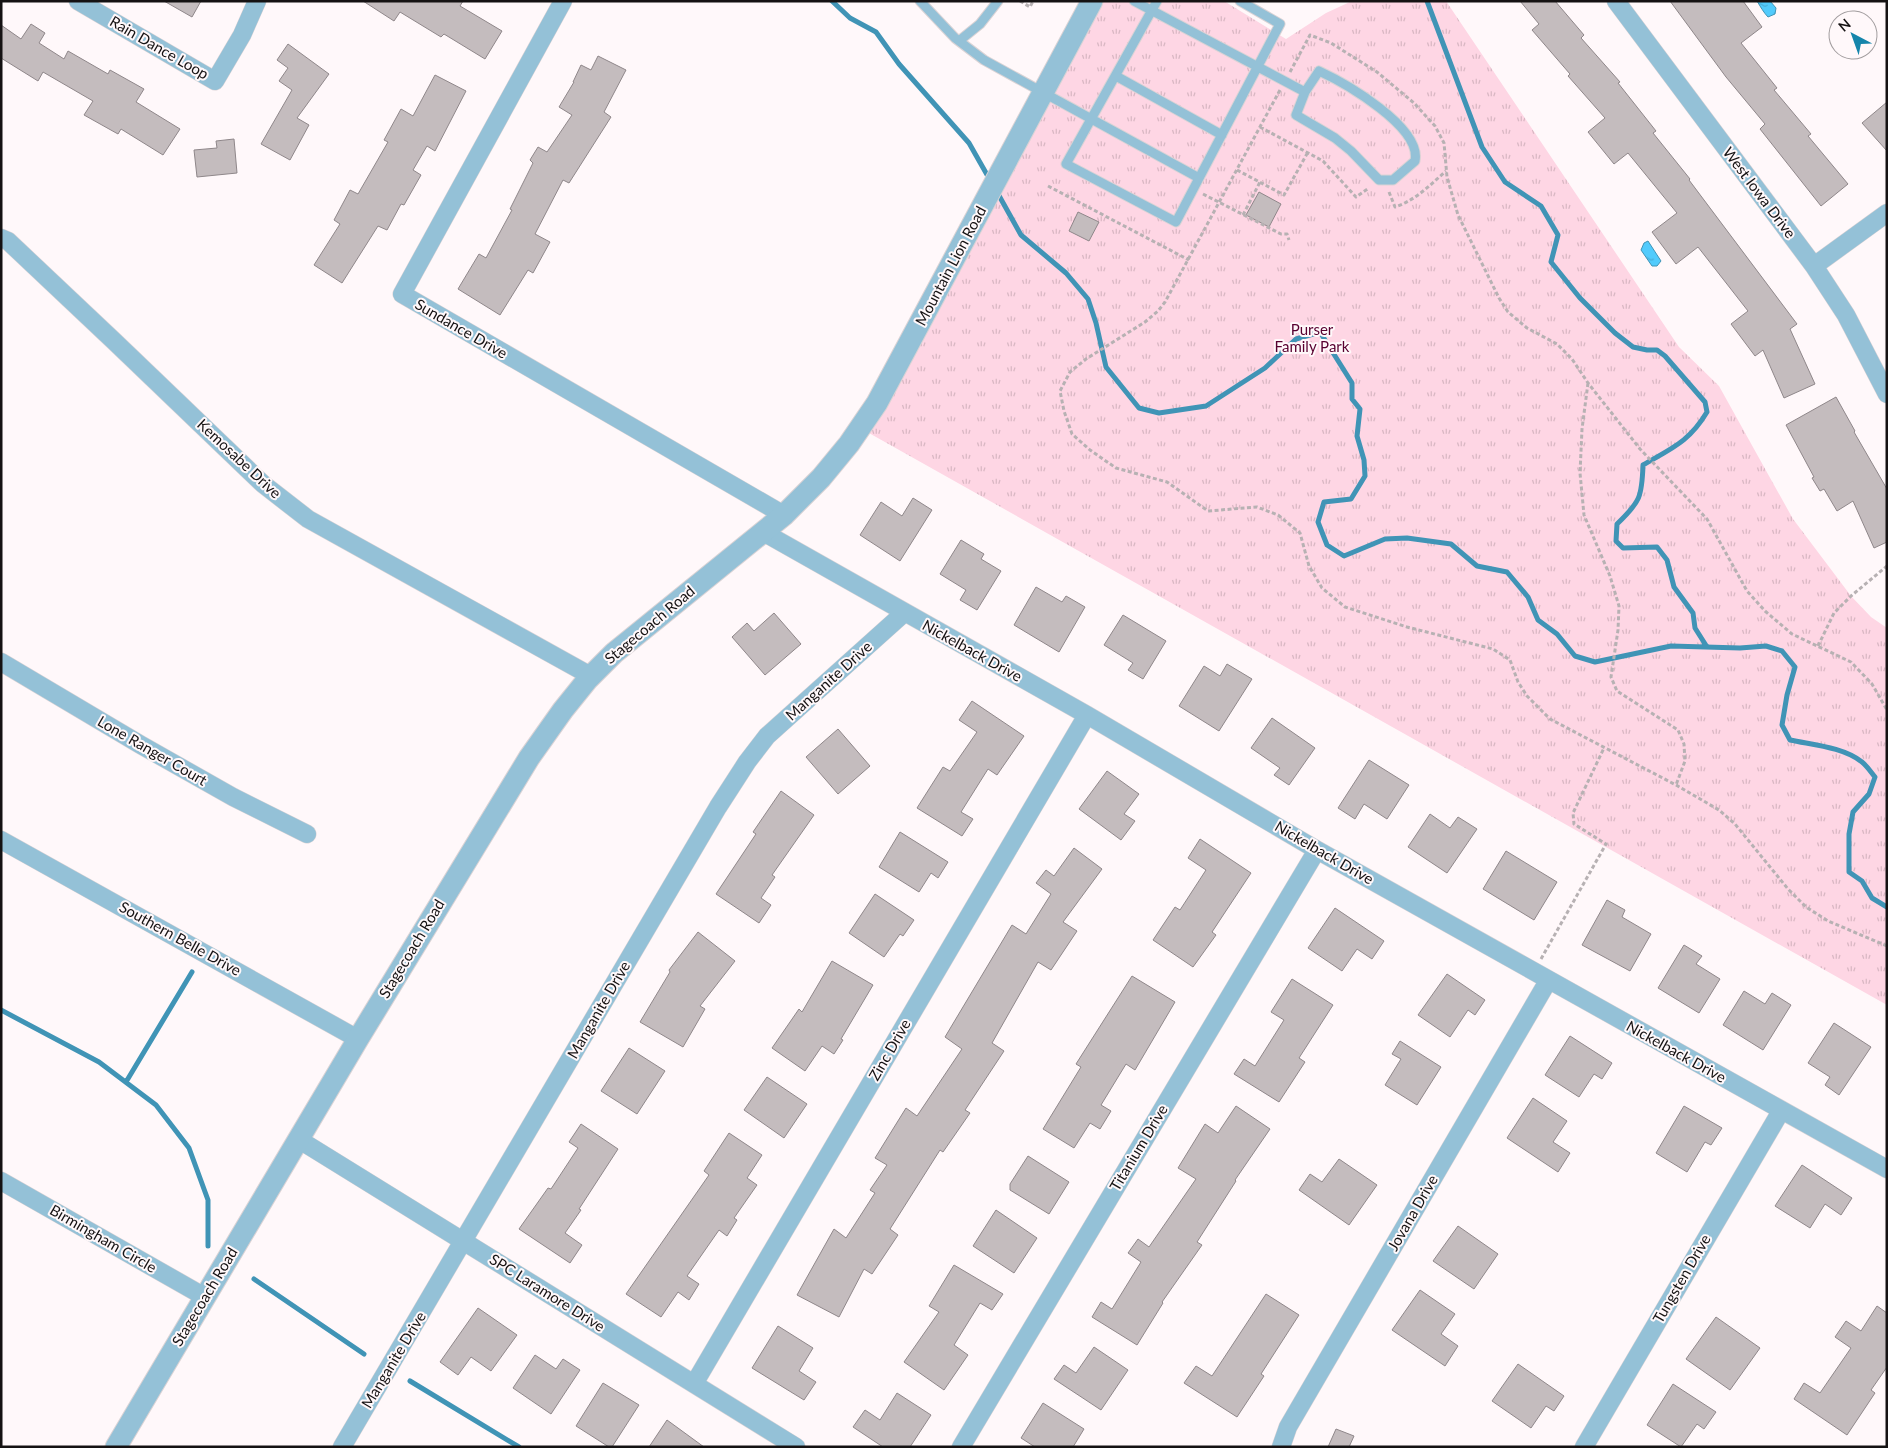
<svg xmlns="http://www.w3.org/2000/svg" width="1888" height="1448" viewBox="0 0 1888 1448" font-family="Lato,sans-serif">
<style>
.park{fill:url(#park-tufts)}
.water{fill:url(#water-ripples);stroke:#4094b6}
.lines{fill:none;stroke-linecap:round;stroke-linejoin:round}
.stream{stroke:#4094b6;stroke-width:5}
.building{fill:#c4bcbe;stroke:#8f878a}
.service-casing{stroke:#dad3d5;stroke-width:11}
.minor-casing{stroke:#dad3d5;stroke-width:19}
.tertiary-casing{stroke:#dad3d5;stroke-width:23}
.path{stroke:#b7b1b3;stroke-width:3;stroke-dasharray:4 2.5;stroke-linecap:butt}
.service{stroke:#94c1d7;stroke-width:9}
.minor{stroke:#94c1d7;stroke-width:18}
.tertiary{stroke:#94c1d7;stroke-width:21}
.labels{text-anchor:middle;stroke-width:4;stroke-linejoin:round;paint-order:stroke}
.street-label{font-size:15px;fill:#151213;stroke:#fff8fa}
.park-label{font-size:15px;fill:#580030;stroke:#fff8fa}
</style>
<defs>
<pattern id="park-tufts" width="24" height="20" patternUnits="userSpaceOnUse" patternTransform="scale(1.25)"><rect width="24" height="20" fill="#fed6e4"/><path d="M3 7l-1-3M5 7V3M7 7l1-3M15 17l-1-3M17 17v-4M19 17l1-3" fill="none" stroke="#d9b7c3"/></pattern>
<pattern id="water-ripples" width="26" height="14" patternUnits="userSpaceOnUse" patternTransform="scale(1.25)"><rect width="26" height="14" fill="#52cbfc"/><path d="M2 4q2-2 4 0t4 0M15 11q2-2 4 0t4 0" fill="none" stroke="#47add7"/></pattern>
</defs>
<rect width="100%" height="100%" fill="#fff8fa"/>
<path class="park" d="M1092 1H1224L1286 39 1326 13 1352 1H1446L1679 347 1719 386 1793 519 1851 596 1871 617 1887 628V1005L860 428Z"/>
<path class="water" d="M1757 1H1770L1776 8 1775 14 1768 17C1764 13 1760 6 1757 1Z
M1648 241 1661 261 1657 266H1652L1641 250 1644 243Z"/>
<g class="lines">
<path class="stream" d="M832 1 850 18 876 32 899 64 969 143 990 180
M1427 1 1482 147 1505 182 1541 206 1558 235 1551 262 1580 298 1615 333 1633 347 1647 350H1657L1665 356 1705 402 1707 412C1689 442 1672 448 1643 465 1642 497 1640 502 1617 524L1616 541 1623 548 1657 547 1667 560 1674 587 1693 613 1695 628 1707 647
M997 192 1021 235 1066 273 1088 299 1096 323 1106 367 1139 408 1159 413 1206 406 1265 368 1296 339 1320 332 1352 383V399L1360 409 1357 436 1364 460 1365 476 1351 499 1324 502 1318 522 1327 545 1344 556 1385 539 1407 538 1451 544 1477 566 1507 572 1528 597 1538 620 1557 634 1575 656 1595 662 1671 646 1740 648 1766 646 1782 651 1795 667 1787 695 1782 725 1790 740C1813 745 1843 747 1862 762 1867 766 1871 772 1875 777L1869 794 1853 812 1849 834V872L1862 881 1872 898 1887 907
M1 1010 99 1062 156 1105 189 1148 208 1200V1246
M126 1082 192 972
M254 1279 364 1354
M410 1381 519 1447"/>
</g>
<path class="building" d="M164 1H201L192 17Z
M363 1H463L460 6 502 31 485 59 444 34 441 37 400 12 394 21Z
M1520 1H1555L1584 35 1581 38 1620 82 1618 83 1656 131 1653 133 1690 179 1689 180 1797 324 1790 329 1815 384 1784 398 1763 350 1755 356 1731 324 1748 311 1698 247 1676 264 1652 232 1677 213 1628 153 1614 164 1588 132 1605 118 1568 76 1570 74 1532 30 1539 24Z
M1670 1H1743L1762 27 1741 43 1777 88 1774 90 1811 134 1808 136 1848 184 1821 206 1760 129 1765 124 1726 77Z
M31 24 45 33 39 43 64 59 68 51 108 74 110 70 144 89 136 102 180 129 163 155 121 129 118 134 84 115 93 101 43 72 38 81 1 58V25L21 39Z
M288 44 329 74 297 118 309 125 290 160 261 144 292 90 279 81 288 68 277 60Z
M598 56 626 70 604 112 611 117 569 183 563 180 535 234 550 242 533 273 528 270 500 315 458 289 479 254 486 258 512 210 510 209 533 163 530 160 538 147 547 152 572 115 559 107 574 82H573L581 65 591 70Z
M435 75 466 91 435 151 427 146 413 170 421 175 404 205 401 204 387 230 378 226 342 283 314 265 340 224 334 220 350 190 358 194 388 142 384 140 401 109 413 116Z
M1887 102V151L1862 123Z
M234 139 237 173 197 177 194 150 217 148 216 141Z
M1259 192 1281 204 1269 227 1246 215Z
M1078 212 1099 222 1089 241 1069 231Z
M1836 397 1855 431 1854 432 1887 489V542L1874 548 1853 501 1837 511 1824 489 1820 491 1812 478 1814 477 1786 425Z
M913 498 932 510 900 561 860 535 881 502 902 516Z
M961 540 984 554 981 559 1001 571 977 610 960 600 966 590 940 574Z
M1036 587 1062 602 1066 596 1085 607 1059 652 1014 625Z
M774 613 801 644 765 675 732 637 747 623 754 631Z
M1123 615 1166 641 1143 679 1128 670 1133 663 1104 645Z
M1227 664 1252 679 1219 731 1179 706 1204 666 1220 676Z
M972 701 1024 736 997 775 988 769 961 812 973 819 962 836 917 808 943 767 950 771 977 732 959 720Z
M1272 718 1315 748 1289 785 1274 775 1280 768 1251 748Z
M838 729 870 766 838 794 806 757Z
M1369 760 1409 785 1387 819 1364 804 1355 819 1338 808Z
M1107 771 1139 794 1124 814 1135 821 1121 840 1079 809Z
M781 791 814 815 772 875 775 877 761 898 771 905 759 923 716 894 756 834 753 832Z
M1430 814 1450 828 1458 817 1477 829 1447 873 1408 847Z
M900 832 948 862 938 878 931 873 919 892 879 867Z
M1200 839 1251 873 1212 932 1216 935 1193 967 1153 940 1175 907 1180 910 1206 870 1188 858Z
M1074 848 1102 869 1063 922 1077 931 1051 970 1038 962 992 1043 1004 1051 965 1110 970 1113 943 1152 940 1150 890 1229 898 1235 872 1274 864 1269 839 1317 797 1295 834 1229 846 1238 875 1193 870 1190 887 1165 875 1158 906 1108 917 1116 962 1049 945 1037 1012 925 1026 934 1051 894 1036 883 1046 870 1054 876Z
M1506 851 1557 882 1534 920 1483 889Z
M875 894 914 920 903 936 900 934 884 957 849 933Z
M1607 900 1625 910 1622 917 1651 934 1630 971 1582 945Z
M1335 908 1384 941 1372 959 1357 949 1342 971 1308 948Z
M698 932 735 961 700 1006 705 1009 683 1047 640 1022 670 972 669 970Z
M1684 945 1702 956 1696 964 1720 979 1699 1013 1658 988Z
M832 961 873 985 841 1039 843 1040 834 1054 822 1046 805 1071 772 1048 799 1009 802 1012Z
M1447 974 1485 1000 1475 1015 1468 1010 1450 1037 1418 1015Z
M1132 976 1175 1002 1135 1070 1126 1064 1101 1105 1111 1111 1100 1129 1090 1123 1074 1148 1043 1129 1081 1067 1076 1064Z
M1292 979 1333 1005 1299 1058 1305 1062 1279 1102 1234 1074 1244 1059 1255 1066 1284 1020 1271 1012Z
M1744 991 1765 1004 1772 993 1791 1005 1763 1050 1723 1025Z
M1834 1023 1871 1047 1839 1095 1825 1085 1830 1077 1808 1063Z
M1570 1036 1612 1063 1602 1079 1594 1074 1579 1097 1545 1075Z
M1400 1041 1441 1067 1417 1105 1385 1085 1401 1059 1392 1054Z
M629 1048 665 1071 637 1114 601 1091Z
M767 1077 807 1104 784 1138 744 1110Z
M1533 1098 1567 1121 1553 1142 1570 1153 1558 1172 1507 1138Z
M1236 1106 1270 1129 1235 1180 1236 1181 1197 1242 1202 1245 1162 1302 1163 1303 1137 1345 1092 1317 1101 1302 1112 1309 1141 1262 1128 1253 1138 1239 1149 1247 1196 1179 1178 1168 1205 1124 1218 1133Z
M1684 1106 1722 1128 1711 1145 1705 1142 1687 1172 1656 1153Z
M581 1124 618 1149 579 1209 581 1210 565 1233 582 1245 570 1263 519 1229 548 1188 551 1189 578 1148 569 1142Z
M729 1133 762 1155 747 1178 757 1185 734 1218 737 1220 727 1236 719 1230 687 1276 699 1284 689 1300 678 1292 661 1317 626 1294 709 1175 704 1171Z
M1028 1156 1069 1182 1049 1214 1010 1190V1184Z
M1339 1159 1377 1185 1349 1225 1299 1190 1310 1174 1322 1182Z
M1802 1165 1852 1198 1841 1215 1825 1204 1810 1228 1775 1206Z
M996 1210 1037 1238 1014 1273 973 1246Z
M1458 1226 1498 1254 1474 1289 1433 1261Z
M954 1265 1003 1294 992 1310 980 1303 954 1345 968 1355 944 1390 904 1362 939 1312 929 1306Z
M1420 1290 1455 1314 1441 1334 1458 1346 1445 1366 1392 1330Z
M1266 1294 1299 1315 1261 1374 1264 1376 1237 1417 1184 1383 1196 1366 1212 1376Z
M1877 1306 1887 1313V1367L1871 1390 1875 1393 1847 1435 1794 1399 1804 1383 1820 1393 1851 1348 1835 1337 1846 1321 1861 1331Z
M478 1308 517 1335 491 1371 471 1357 458 1375 440 1362Z
M1716 1317 1760 1348 1730 1390 1686 1359Z
M778 1326 813 1348 799 1371 816 1382 804 1400 752 1368Z
M1094 1347 1128 1370 1101 1410 1054 1379 1064 1365 1076 1373Z
M535 1355 556 1369 563 1359 580 1370 551 1414 513 1388Z
M1518 1364 1564 1396 1554 1411 1546 1406 1531 1428 1492 1401Z
M603 1383 639 1405 612 1447H609L576 1426Z
M1673 1384 1716 1412 1704 1429 1697 1424 1681 1447 1647 1425Z
M897 1393 931 1415 910 1447H883L853 1427 865 1410 880 1420Z
M1043 1403 1084 1429 1073 1447H1035L1021 1438Z
M667 1420 704 1447H649Z
M1336 1429 1354 1436 1349 1447H1328Z"/>
<g class="lines">
<defs>
<path id="service" d="M920 1 955 38 984 60 1199 178
M1134 1 1305 92
M1157 1 1066 164 1176 222 1280 24 1240 1
M959 41 980 24 998 1
M1319 71C1345 83 1422 127 1415 161L1393 180H1379L1351 151 1335 138 1296 115 1305 92Z
M1116 76 1222 135"/>
<path id="minor" d="M78 1 215 81 242 35 257 1
M563 1 402 294 784 515
M1616 1 1814 266 1846 315 1887 394
M1 238 8 241 115 342 263 484 308 519 591 676
M1814 266 1887 213
M763 532 1087 715 1317 850 1887 1169
M1 662 141 745 233 797 307 834
M1 840 358 1039
M298 1139 796 1447
M1 1181 205 1297
M694 1384 1087 715
M342 1447 718 807 747 762 767 736 904 613
M961 1447 1317 850
M1281 1447 1288 1427 1548 981
M1584 1447 1781 1111"/>
<path id="tertiary" d="M116 1447 358 1039 529 758 563 710 588 679 614 653 784 515 821 478 849 444 877 403 1092 1"/>
</defs>
<use href="#service" class="service-casing"/>
<use href="#minor" class="minor-casing"/>
<use href="#tertiary" class="tertiary-casing"/>
<path class="path" d="M1020 1 1030 7 1033 1
M1290 72 1310 35 1331 43 1377 72 1414 103 1435 126 1444 143 1447 177 1458 215 1499 298 1508 312 1527 328 1557 344 1572 359 1588 383 1640 449 1707 519 1747 591 1765 611 1792 634 1851 662 1872 684 1887 710
M1280 90 1165 302 1158 311 1145 322 1086 359 1070 372 1060 391 1064 411 1072 434 1090 450 1116 468 1167 482 1208 511 1257 507 1278 515 1300 533 1309 566 1322 588 1345 607 1407 627 1493 649 1510 660 1518 682 1527 696 1550 719 1676 785 1719 810 1735 824 1788 889 1806 907 1828 921 1887 946
M1260 127 1323 161 1356 197 1369 188
M1237 170 1284 195 1308 152
M1048 186 1189 260
M1389 192 1395 207C1416 200 1430 185 1446 171
M1203 194 1281 234H1287L1289 240
M1243 215 1260 182
M1588 383 1582 429 1580 473 1584 515 1610 576 1619 606 1618 630 1611 677 1617 691 1678 730 1684 744 1685 761 1676 785
M1818 646 1834 613 1851 596 1887 566
M1541 959 1606 844 1574 824 1573 813 1604 748"/>
<use href="#service" class="service"/>
<use href="#minor" class="minor"/>
<use href="#tertiary" class="tertiary"/>
</g>
<g class="labels">
<g class="street-label">
<text transform="translate(159 48) rotate(30)" y="5">Rain Dance Loop</text>
<text transform="translate(1759 193) rotate(53)" y="5">West Iowa Drive</text>
<text transform="translate(951 266) rotate(-62)" y="5">Mountain Lion Road</text>
<text transform="translate(461 329) rotate(30)" y="5">Sundance Drive</text>
<text transform="translate(239 459) rotate(43)" y="5">Kemosabe Drive</text>
<text transform="translate(650 625) rotate(-40)" y="5">Stagecoach Road</text>
<text transform="translate(972 651) rotate(29)" y="5">Nickelback Drive</text>
<text transform="translate(829 681) rotate(-42)" y="5">Manganite Drive</text>
<text transform="translate(152 751) rotate(30)" y="5">Lone Ranger Court</text>
<text transform="translate(1324 853) rotate(30)" y="5">Nickelback Drive</text>
<text transform="translate(180 939) rotate(29)" y="5">Southern Belle Drive</text>
<text transform="translate(412 949) rotate(-59)" y="5">Stagecoach Road</text>
<text transform="translate(599 1010) rotate(-60)" y="5">Manganite Drive</text>
<text transform="translate(890 1050) rotate(-60)" y="5">Zinc Drive</text>
<text transform="translate(1676 1052) rotate(29)" y="5">Nickelback Drive</text>
<text transform="translate(1139 1148) rotate(-59)" y="5">Titanium Drive</text>
<text transform="translate(1413 1213) rotate(-60)" y="5">Jovana Drive</text>
<text transform="translate(103 1239) rotate(30)" y="5">Birmingham Circle</text>
<text transform="translate(1682 1279) rotate(-60)" y="5">Tungsten Drive</text>
<text transform="translate(547 1293) rotate(32)" y="5">SPC Laramore Drive</text>
<text transform="translate(205 1297) rotate(-59)" y="5">Stagecoach Road</text>
<text transform="translate(394 1360) rotate(-59)" y="5">Manganite Drive</text>
</g>
<g class="park-label">
<text x="1312" y="335">Purser<tspan x="1312" dy="17">Family Park</tspan></text>
</g>
</g>
<rect width="1888" height="1448" fill="none" stroke="#151213" stroke-width="5"/>
<g transform="translate(1853 35) rotate(319)"><circle r="24" fill="#fff8fa" stroke="#a19c9e"/>
<path d="M0-4L9 19L0 12L-9 19Z" fill="#1585ab"/>
<text y="-8" font-size="14" font-weight="bold" text-anchor="middle" fill="#151213">N</text>
</g>
</svg>
